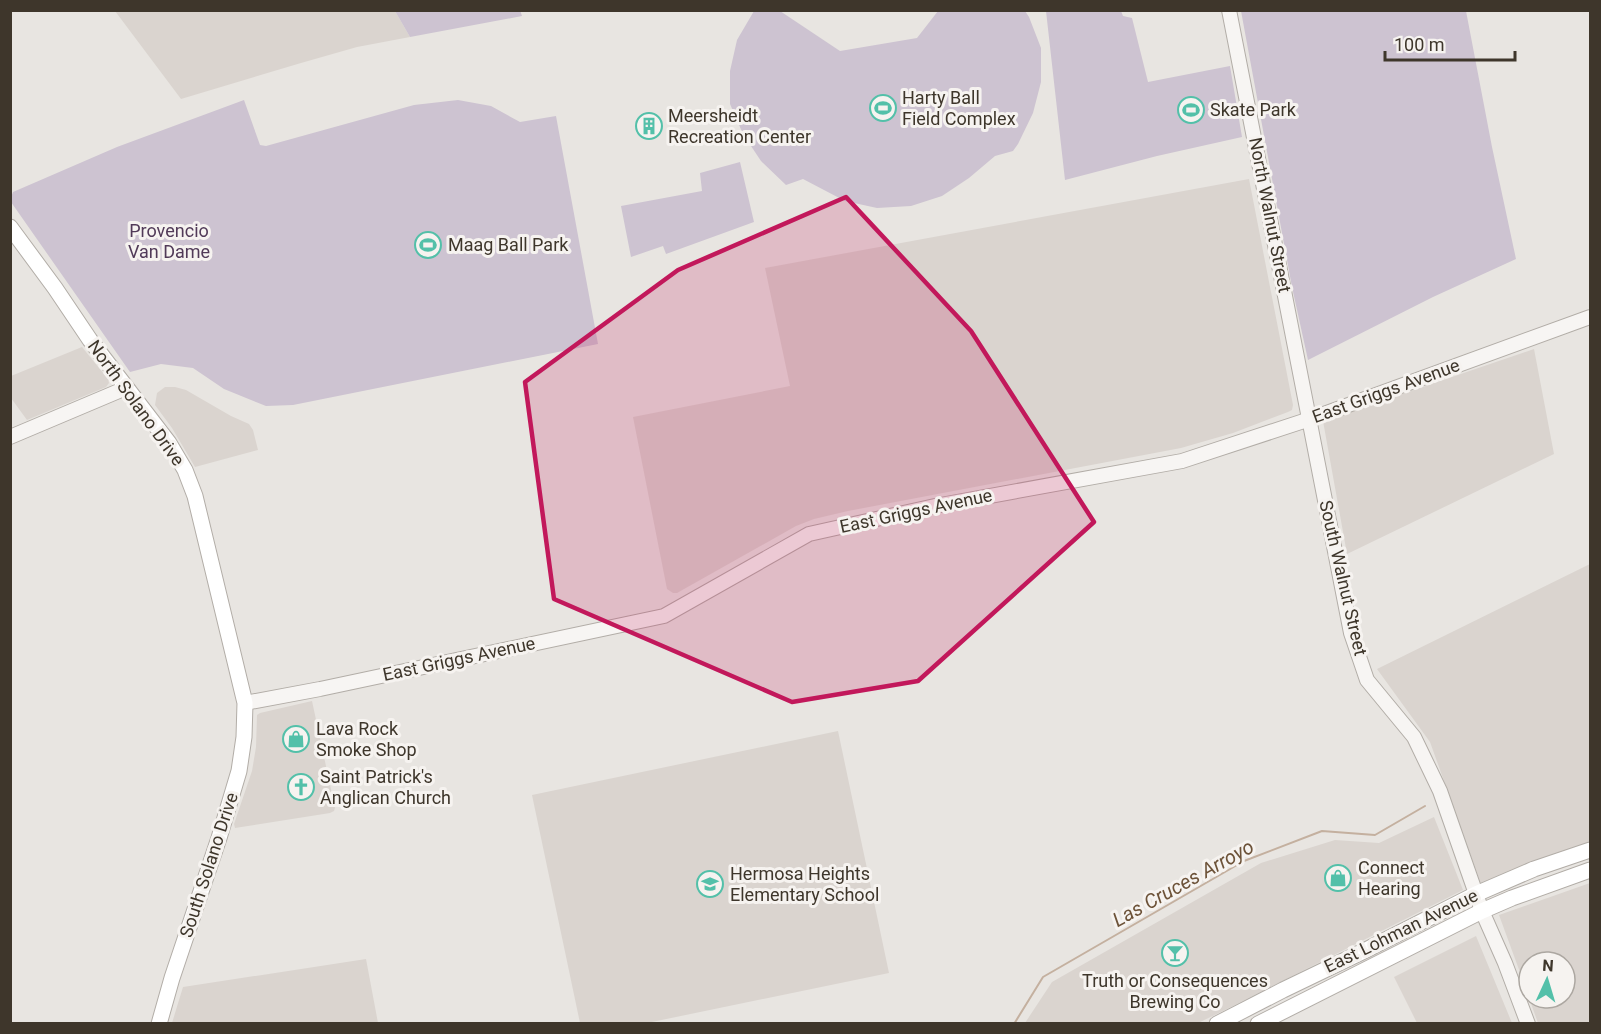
<svg xmlns="http://www.w3.org/2000/svg" width="1601" height="1034" viewBox="0 0 1601 1034" font-family="Roboto,sans-serif">
<style>
.built{fill:#dad4cf}
.green{fill:#cdc3d1}
.lines{fill:none;stroke-linecap:round;stroke-linejoin:round}
.stream{stroke:#c4b09f;stroke-width:2}
.tertiary-casing{stroke:#b2ada7;stroke-width:16}
.secondary-casing{stroke:#b2ada7;stroke-width:17}
.tertiary{stroke:#f7f5f3;stroke-width:14}
.secondary{stroke:#fff;stroke-width:15}
.marked{fill:#c2185b;fill-opacity:0.2;stroke:#c2185b;stroke-width:4.5;stroke-linejoin:round}
.labels{text-anchor:middle;stroke-width:6;stroke-linejoin:round;paint-order:stroke}
.poi-label{font-size:18px;fill:#3e362b;stroke:#f6f3f0;text-anchor:start}
.street-label{font-size:18px;fill:#3e362b;stroke:#f6f3f0}
.park-label{font-size:18px;fill:#513a58;stroke:#f6f3f0}
.water-label{font-size:20px;font-style:italic;fill:#6d5339;stroke:#f6f3f0}
</style>
<rect width="100%" height="100%" fill="#e8e5e1"/>
<path class="built" d="M115 11H395L410 37 357 47 301 63 181 99Z
M1249 179 1293 405 1292 410 1288 412 1233 433 1181 448 848 511 814 519 796 526 677 593H673L667 589 633 417 790 386 765 268Z
M82 347 108 379 109 383 106 387 27 420 11 398V376Z
M1534 349 1554 454 1347 554 1323 421Z
M165 387H175L186 390 231 416 249 424 253 430 258 450 195 467 172 428 155 405 157 393Z
M1590 564V845L1481 884 1430 742 1377 669Z
M312 701 335 808 334 811 330 813 235 828 234 824 252 771 256 747 257 715 260 713Z
M838 731 889 973 647 1023H580L532 795Z
M1434 817 1463 890 1223 1011 1198 1023H1025L1052 982 1261 863 1335 840 1379 843Z
M1590 883V1023H1538L1529 998H1565V962H1529V997L1499 915Z
M1476 936 1512 1023H1417L1394 977Z
M366 959 378 1023H172L183 987Z"/>
<path class="green" d="M520 10 522 16 410 37 395 11Z
M754 11H780L840 51 917 38 938 11H1025L1029 17 1041 48V82L1033 113 1018 144 1013 151 995 156 969 178 942 196 911 206 877 208 845 201 803 179 786 185 761 161 743 134 730 104V71L737 40Z
M1046 11H1121L1123 16 1132 18 1148 82 1230 66 1242 137 1157 156 1065 180Z
M1241 11H1466L1492 147 1516 259 1433 297 1308 360 1292 287Z
M244 100 260 145 266 146 414 105 458 100 491 106 520 122 556 116 598 344 293 405 266 406 224 389 193 368 161 364 130 372 11 202V197L13 192 117 147Z
M740 162 754 222 666 254 663 246 631 257 621 206 702 191 700 173Z"/>
<g class="lines">
<path class="stream" d="M1014 1024 1043 977 1244 861 1322 831 1375 835 1425 806"/>
<defs>
<path id="tertiary" d="M1229 10 1351 633 1367 680 1414 737 1440 791 1482 911 1505 963 1528 1024
M10 437 126 388
M245 703 320 689 664 616 809 534 935 506 1182 461 1310 419 1590 317"/>
<path id="secondary" d="M10 227 55 288 90 340 169 443 185 470 195 496 245 703 244 737 239 771 219 838 172 978 159 1024
M1217 1024 1283 990 1366 950 1476 894 1534 869 1590 850
M1258 1024 1482 911 1512 898 1590 870"/>
</defs>
<use href="#tertiary" class="tertiary-casing"/>
<use href="#secondary" class="secondary-casing"/>
<use href="#tertiary" class="tertiary"/>
<use href="#secondary" class="secondary"/>
</g>
<path class="marked" d="M846 197 971 331 1094 522 918 681 792 702 554 599 525 382 678 270Z"/>
<defs>
<symbol id="stadium-ring" viewBox="-11 -11 22 22"><circle r="9.5" fill="#f6f3f0" stroke="#53c0a9" stroke-width="1.5"/><path d="M0-5a6.5 5 0 1 0 0 10a6.5 5 0 1 0 0-10ZM-3.5-1.8h7v3.6h-7Z" fill="#53c0a9"/></symbol>
<symbol id="building-ring" viewBox="-11 -11 22 22"><circle r="9.5" fill="#f6f3f0" stroke="#53c0a9" stroke-width="1.5"/><path d="M-4-6H4V6H1V3H-1V6H-4ZM-2.5-4.3h1.7v1.8h-1.7ZM.8-4.3h1.7v1.8H.8ZM-2.5-1h1.7V.8h-1.7ZM.8-1h1.7V.8H.8Z" fill="#53c0a9"/></symbol>
<symbol id="shop-ring" viewBox="-11 -11 22 22"><circle r="9.5" fill="#f6f3f0" stroke="#53c0a9" stroke-width="1.5"/><path d="M-5-2.5h2.3a2.7 3.5 0 0 1 5.4 0H5L5.5 6h-11ZM-1.5-2.5h3a1.5 2.3 0 0 0-3 0Z" fill="#53c0a9"/></symbol>
<symbol id="church-ring" viewBox="-11 -11 22 22"><circle r="9.5" fill="#f6f3f0" stroke="#53c0a9" stroke-width="1.5"/><path d="M-1.2-6h2.4v3.5h3.3v2.4h-3.3V6h-2.4V-.1h-3.3v-2.4h3.3Z" fill="#53c0a9"/></symbol>
<symbol id="school-ring" viewBox="-11 -11 22 22"><circle r="9.5" fill="#f6f3f0" stroke="#53c0a9" stroke-width="1.5"/><path d="M0-5L7-2L0 1L-7-2ZM-4 1L0 2.5L4 1V4Q0 6-4 4Z" fill="#53c0a9"/></symbol>
<symbol id="bar-ring" viewBox="-11 -11 22 22"><circle r="9.5" fill="#f6f3f0" stroke="#53c0a9" stroke-width="1.5"/><path d="M-6-5H6L.8 .8V4.5H3.5V6h-7V4.5H-.8V.8Z" fill="#53c0a9"/></symbol>
</defs>
<g fill-rule="evenodd">
<use href="#stadium-ring" x="868" y="93" width="30" height="30"/>
<use href="#stadium-ring" x="1176" y="95" width="30" height="30"/>
<use href="#building-ring" x="634" y="111" width="30" height="30"/>
<use href="#stadium-ring" x="413" y="230" width="30" height="30"/>
<use href="#shop-ring" x="281" y="724" width="30" height="30"/>
<use href="#church-ring" x="286" y="772" width="30" height="30"/>
<use href="#shop-ring" x="1323" y="863" width="30" height="30"/>
<use href="#school-ring" x="695" y="869" width="30" height="30"/>
<use href="#bar-ring" x="1160" y="938" width="30" height="30"/>
</g>
<g class="labels">
<g class="poi-label">
<text x="902" y="104">Harty Ball<tspan x="902" dy="21">Field Complex</tspan></text>
<text x="1210" y="116">Skate Park</text>
<text x="668" y="122">Meersheidt<tspan x="668" dy="21">Recreation Center</tspan></text>
<text x="448" y="251">Maag Ball Park</text>
<text x="316" y="735">Lava Rock<tspan x="316" dy="21">Smoke Shop</tspan></text>
<text x="320" y="783">Saint Patrick's<tspan x="320" dy="21">Anglican Church</tspan></text>
<text x="1358" y="874">Connect<tspan x="1358" dy="21">Hearing</tspan></text>
<text x="730" y="880">Hermosa Heights<tspan x="730" dy="21">Elementary School</tspan></text>
<text x="1175" y="987" text-anchor="middle">Truth or Consequences<tspan x="1175" dy="21">Brewing Co</tspan></text>
</g>
<g class="street-label">
<text transform="translate(1270 215) rotate(79)" y="6">North Walnut Street</text>
<text transform="translate(1386 391) rotate(-20)" y="6">East Griggs Avenue</text>
<text transform="translate(136 403) rotate(54)" y="6">North Solano Drive</text>
<text transform="translate(916 511) rotate(-12)" y="6">East Griggs Avenue</text>
<text transform="translate(1343 578) rotate(77)" y="6">South Walnut Street</text>
<text transform="translate(459 659) rotate(-12)" y="6">East Griggs Avenue</text>
<text transform="translate(209 865) rotate(-72)" y="6">South Solano Drive</text>
<text transform="translate(1401 931) rotate(-26)" y="6">East Lohman Avenue</text>
</g>
<g class="park-label">
<text x="169" y="237">Provencio<tspan x="169" dy="21">Van Dame</tspan></text>
</g>
<g class="water-label">
<text transform="translate(1183 883) rotate(-29)" y="7">Las Cruces Arroyo</text>
</g>
</g>
<rect width="1601" height="1034" fill="none" stroke="#3e362b" stroke-width="24"/>
<g transform="translate(1547 980) rotate(4)"><circle r="28" fill="#f6f3f0" stroke="#aca7a1" stroke-width="1.5"/>
<path d="M0-4.5L10 22L0 15L-10 22Z" fill="#53c0a9"/>
<text y="-9" font-size="16" font-weight="bold" text-anchor="middle" fill="#3e362b">N</text>
</g>
<path d="M1385 51v9h130v-9" fill="none" stroke="#3e362b" stroke-width="3"/>
<text x="1394" y="51" font-size="18" fill="#3e362b" stroke="#f6f3f0" stroke-width="4.5" paint-order="stroke">100 m</text>
</svg>
